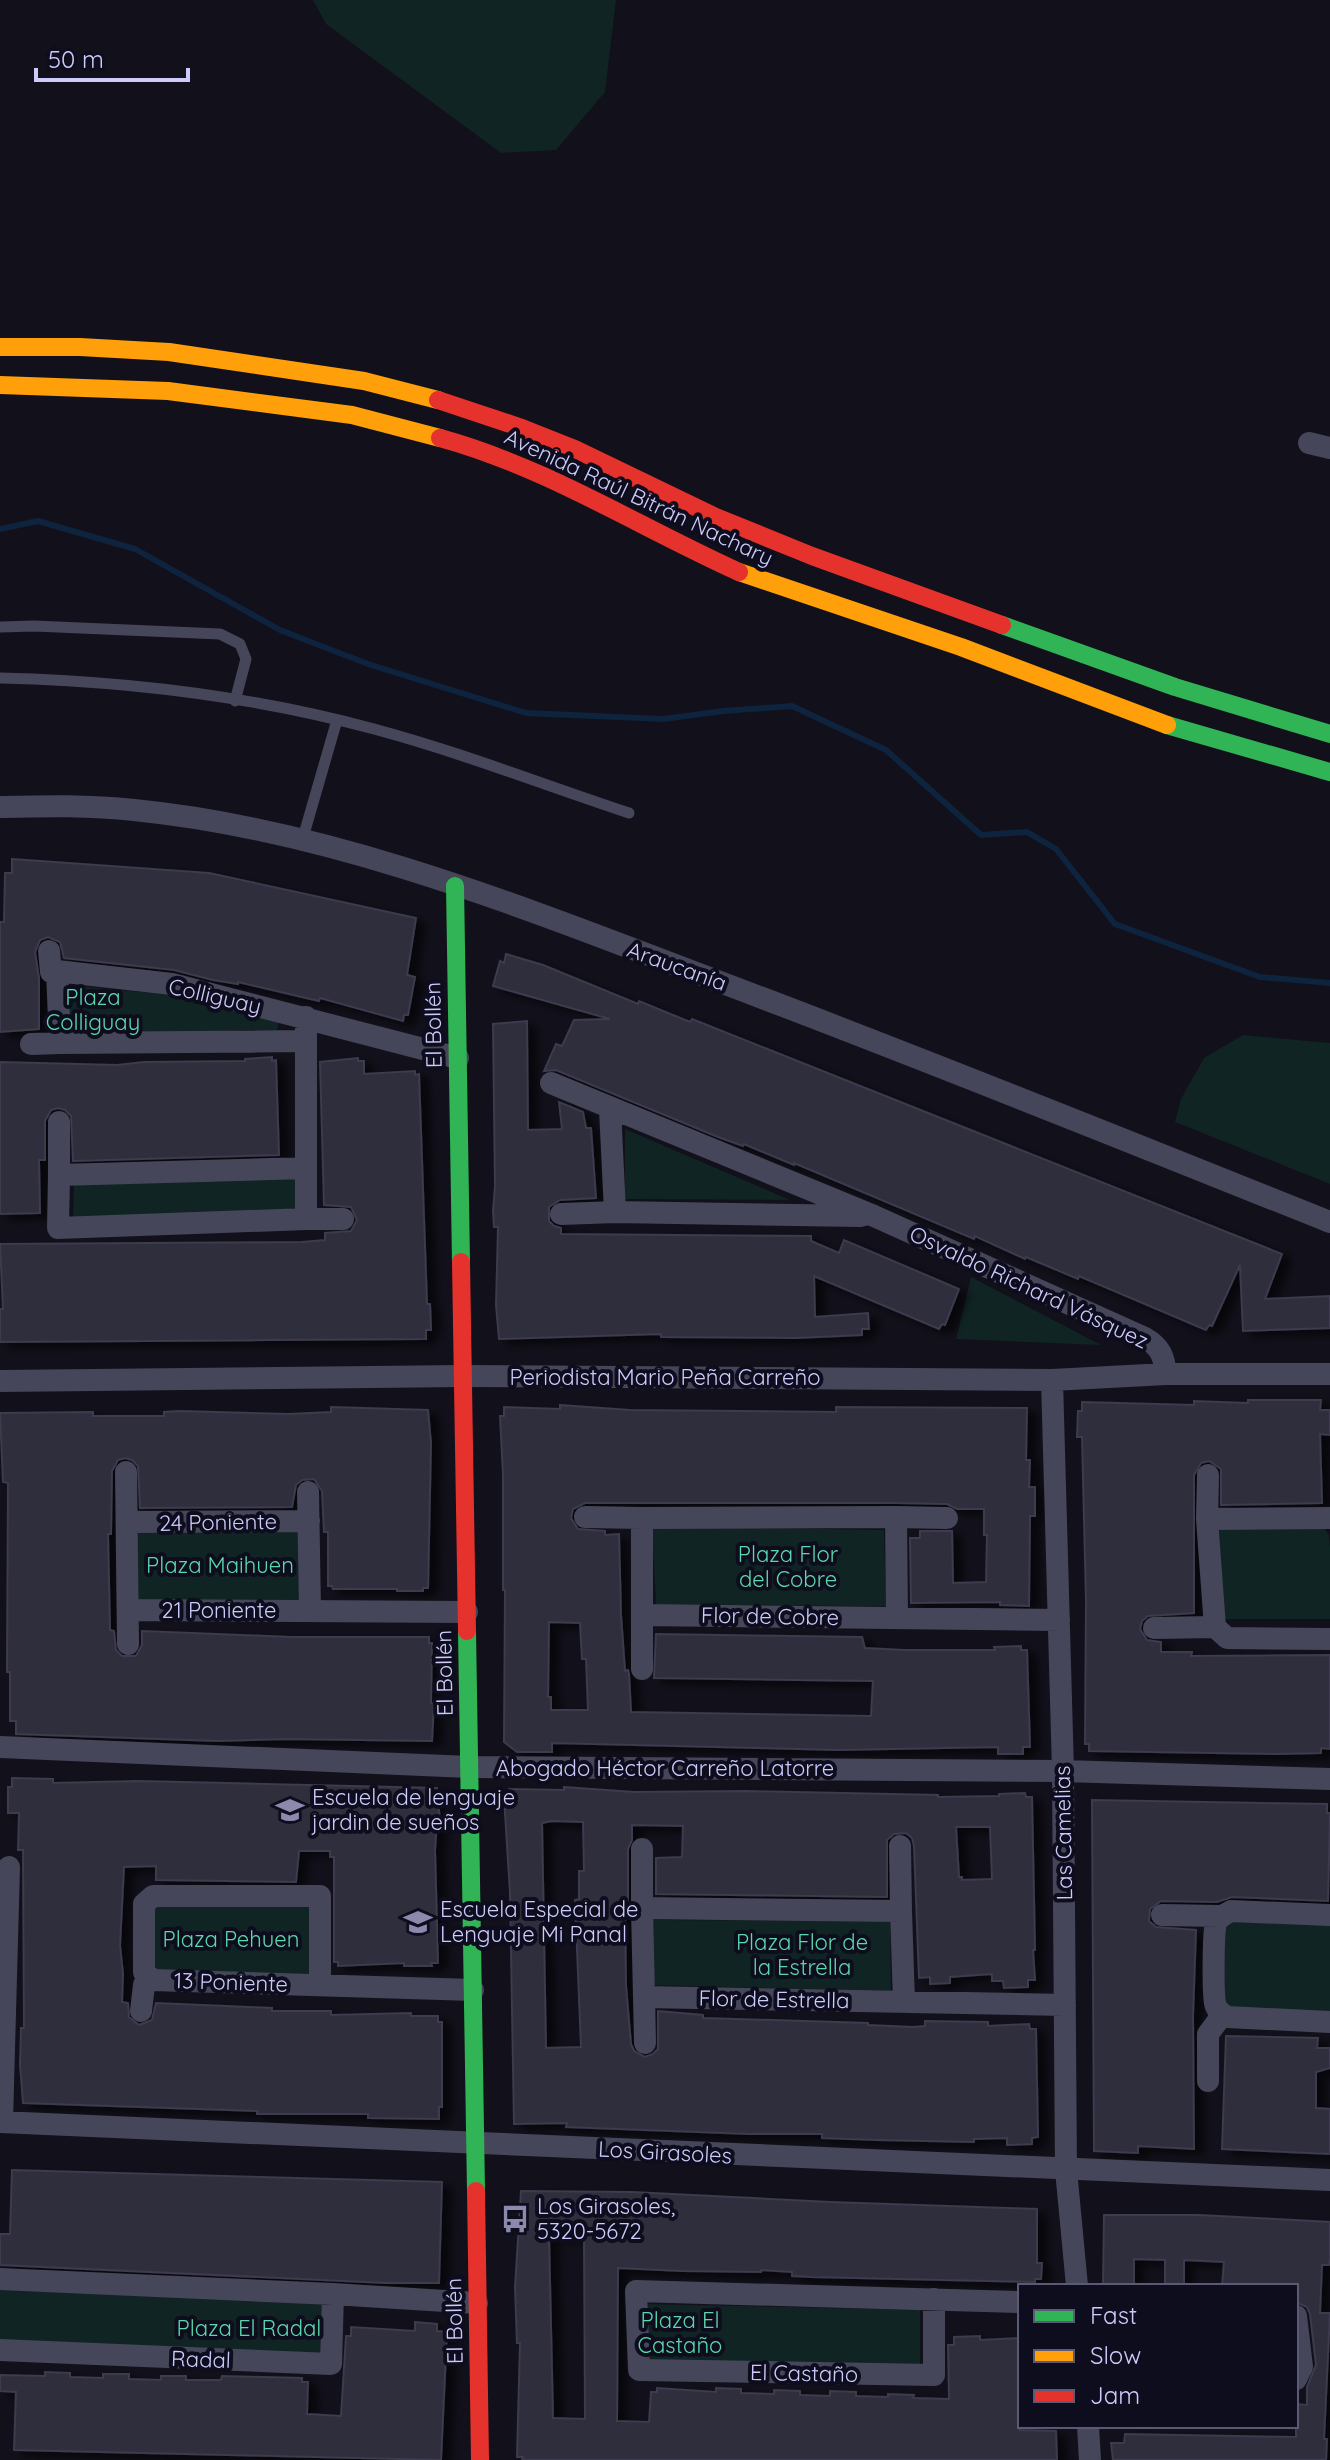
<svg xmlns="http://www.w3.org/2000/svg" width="1330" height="2460" viewBox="0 0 1330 2460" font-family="Quicksand,sans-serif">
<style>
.green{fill:#102423}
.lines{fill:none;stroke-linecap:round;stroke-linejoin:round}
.stream{stroke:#0e233d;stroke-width:6}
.building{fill:#2f2e3c;stroke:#3c3a4d;stroke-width:2;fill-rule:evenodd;filter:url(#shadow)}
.lane{stroke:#46465a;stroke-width:11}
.street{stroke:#46465a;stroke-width:22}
.fast{stroke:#30b455;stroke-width:18}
.slow{stroke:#ff9f0a;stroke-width:18}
.jam{stroke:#e5322d;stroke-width:18}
.labels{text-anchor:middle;stroke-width:8;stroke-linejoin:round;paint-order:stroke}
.street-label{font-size:22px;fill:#cccbfc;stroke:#0e0d1d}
.park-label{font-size:22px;fill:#5cd8ad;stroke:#0e0d1d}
.poi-label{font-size:22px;fill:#cccbfc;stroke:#0e0d1d;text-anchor:start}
</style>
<defs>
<filter id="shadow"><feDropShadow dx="9" dy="5" stdDeviation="4" flood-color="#0009"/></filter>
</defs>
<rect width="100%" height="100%" fill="#12101a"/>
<path class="green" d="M313 0H616L605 92 556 150 501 153 326 24Z
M67 985 174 995 279 1021 277 1030 71 1033Z
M1243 1035 1330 1043V1184L1175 1122 1181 1099 1204 1058Z
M625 1129 790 1200 625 1199Z
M295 1178 297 1211 73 1219 74 1184Z
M971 1277 1101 1345 956 1339Z
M1321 1524 1329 1535 1330 1547V1619H1224L1218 1526Z
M297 1526 305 1596 297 1602 143 1605 135 1597 134 1540 142 1528Z
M652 1526 884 1530 886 1606 656 1605Z
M156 1901 305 1903 310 1908 314 1968 306 1977 160 1974 149 1966V1909Z
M1230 1919 1330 1924V2017L1226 2013 1221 1926Z
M651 1920 890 1921 891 1991 652 1985Z
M0 2287 324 2302V2362L0 2346Z
M645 2304 920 2310V2364L649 2360Z"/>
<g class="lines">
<path class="stream" d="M0 529 38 521 135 549 280 630 368 664 526 713 663 719 724 711 792 706 886 750 981 835 1027 832 1056 849 1115 924 1260 977 1330 983"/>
</g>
<path class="building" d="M12 859 209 873 416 918 407 975 415 977 408 1015H404L403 1021 320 998 319 1001 238 982V984L213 980 174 970 64 958 60 942 48 937 40 940 35 952 39 978V1029L0 1032V922H4L5 873H12Z
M506 954 543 965 638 1004 639 1001 690 1022 692 1019 1282 1254 1265 1299 1330 1296V1328L1243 1331 1240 1265 1212 1326 1209 1325 1206 1330 1079 1276 1078 1279 1026 1257 1025 1259 975 1236 974 1239 794 1163V1165L744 1144 743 1146 718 1137 556 1070 544 1071 556 1044 562 1046 574 1020 610 1019 493 986 500 961 504 963Z
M527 1021 528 1130 562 1129 559 1102 583 1112 586 1128H591L596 1198 560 1200 549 1207V1221L554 1226 561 1228V1234L811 1236V1241L839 1253 844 1240 959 1289 945 1325 942 1324 939 1329 814 1276 815 1317 868 1313 869 1329H862V1335L796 1338 661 1337V1334L499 1339 496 1305 498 1227H494L493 1211 495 1186 493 1024Z
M272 1057V1061L276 1060 279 1155 73 1161 71 1116 65 1110 58 1108 51 1110 45 1121V1160H39L40 1213 0 1214V1062L117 1065 144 1062 245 1061V1059Z
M358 1058V1061H364V1074L415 1071V1075L419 1074 427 1304H430L431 1330H426V1339L0 1342V1309H3L0 1244 302 1242 325 1240V1233L351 1231 357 1220 351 1207 324 1205 320 1062Z
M1248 1400H1321L1320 1410H1330V1435L1320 1434 1322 1503 1221 1505V1469L1209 1461 1201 1463 1194 1475V1613L1148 1616 1142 1621 1140 1629 1147 1640 1161 1642V1652H1192L1191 1656 1330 1655V1749L1321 1748V1753L1277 1754 1089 1751V1744H1085L1086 1601 1082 1437H1077L1078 1411H1082V1402L1194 1405V1401L1248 1403Z
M560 1405 630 1410 836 1412V1407L1027 1408 1026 1460H1030L1029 1487H1035V1516H1030L1029 1606 1000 1605V1602L911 1603 910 1538H920V1531H952L953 1583 986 1582 987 1535H984V1509H957L947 1504 896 1503H585L573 1509 571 1518 578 1529 605 1531V1535L619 1534 621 1615 625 1671 628 1670 629 1674 631 1712 871 1716 873 1681 654 1678 656 1634 862 1637 865 1648 904 1650H995L994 1647 1021 1646V1650H1027L1030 1747H1023V1754H998V1747L838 1750 552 1743V1752H517L504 1742 505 1590H503V1475L500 1416H504V1407L560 1409ZM549 1622 580 1623 582 1659H586L588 1710H551V1697H548Z
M331 1407 428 1410 431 1443 428 1588H423V1591H397V1589H333L332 1586H328V1532H324L322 1491 314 1479 302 1480 296 1485 292 1507 140 1508 138 1466 132 1460 125 1458 118 1460 112 1471 111 1534H108L110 1630 114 1631 116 1650 122 1656H136L142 1645V1631L291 1637H429V1643H432L431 1703H434L432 1741 286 1739 218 1741 16 1734V1721H10V1672H7L8 1483 3 1482 0 1413 93 1412V1416H164V1412L180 1411 288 1414 331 1412Z
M12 1778 53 1779V1783L138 1781 437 1788 440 1822H437L435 1850 438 1963H431L432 1966H404V1963L338 1966V1962H334V1857H330V1851H299L296 1882 156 1880V1866L124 1867 120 1945 123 1974 122 2002 128 2003 129 2017 139 2025 152 2020 156 2003 272 2008V2011H331V2015L411 2013V2016H438V2022H442V2107H439V2119L368 2118V2114H257V2111L23 2103 20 2064 21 2028H24L23 1850H18L19 1813H8V1787H12Z
M564 1787 634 1792 746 1791 938 1795V1797L999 1796V1794L1025 1793 1026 1797H1032L1035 1950H1033L1035 1980H1028V1987L1004 1988 1003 1981H992V1974L950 1977V1983L930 1984V1977L919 1978 914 1846 912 1838 906 1833 894 1834 887 1840V1897L656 1894V1858L682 1857 683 1826 632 1825V1840L628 1849V1901H625L626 1986 631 2044 634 2051 645 2057 653 2054 658 2049V2011L703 2015V2018L868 2023V2025L913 2027 925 2026V2021L988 2022V2026L1029 2024 1030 2029H1036L1038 2137 1032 2138V2144L1007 2145V2138L974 2139V2142L877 2140 822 2138V2134H750L566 2127 567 2123 514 2124 510 1893 504 1797 509 1798V1789L564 1790ZM552 1821 583 1822 584 1871H579V1899L575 1900 581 2047 546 2048 542 1823ZM956 1827H990L992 1879 962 1880V1877H959Z
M1092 1800 1327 1804V1813H1330L1328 1901 1232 1897 1217 1902 1161 1901 1150 1909 1149 1921 1156 1927 1196 1930 1193 2016 1194 2149 1138 2146V2153L1094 2151Z
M1226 2036 1318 2038 1317 2048H1330V2068L1316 2072V2108L1330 2109V2154L1222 2149Z
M12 2170 442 2182 439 2283H386L0 2265V2234H10Z
M521 2191 632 2192 830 2202 1037 2209V2263H1042L1041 2279H1035V2282L811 2277 792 2276V2272L761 2270V2272L682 2271 618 2268 617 2421 649 2422 651 2392H657V2388L716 2392V2388L741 2389V2393L774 2394V2390L800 2391V2395L830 2396V2391L856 2392V2396L888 2397V2394L914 2395 913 2398 949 2399 948 2345H954V2337L980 2336V2340L1020 2338V2430L1056 2431 1057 2460H522L523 2457H517L520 2343H517L515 2287ZM549 2235 584 2236 585 2419 553 2418Z
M1104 2215H1199L1330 2222V2259L1329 2265H1322L1320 2313H1330L1324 2439H1327L1326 2460H1113L1111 2443H1124L1125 2434 1296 2437V2404L1307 2405V2387L1316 2365 1310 2314 1307 2307 1296 2302V2286H1222L1224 2262 1184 2260V2286H1165V2260L1134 2259V2286H1103Z
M415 2322 437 2324V2331L447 2332 441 2460 14 2450 16 2392 0 2391V2375L45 2376V2372L70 2373V2377L103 2378V2374H129V2379L161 2380V2376H186V2380H221L222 2376 302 2378V2382H308L307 2414 341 2416 346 2336H351V2327L415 2331Z"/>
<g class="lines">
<path class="lane" d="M0 627 34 626 220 634 240 644 246 659 235 701
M0 678C125 681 252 696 374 729 460 752 544 785 629 813
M302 841 337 720"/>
<path class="street" d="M1309 443 1330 448
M0 807C45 806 89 805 134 810 335 830 532 911 720 982 925 1059 1127 1141 1330 1222
M49 951 51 972 57 976
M304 1041 60 1043 57 971 172 984 458 1058
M31 1044 60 1043
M551 1083 874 1216 1145 1338C1161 1347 1164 1357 1166 1374
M610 1109 615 1212
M305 1168 59 1175 58 1228 306 1219V1017
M59 1175V1122
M561 1214 615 1212 861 1216
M306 1219H343
M1052 1380 1063 1771 1066 2170 1077 2286
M0 1381 463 1376 1052 1380 1166 1374H1330
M126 1472 128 1644
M1208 1475 1207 1519 1215 1627 1227 1638 1330 1639
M308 1492 310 1610
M585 1517 642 1518
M896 1517 947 1518
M1207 1519 1330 1518
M127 1522 309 1521
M128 1610 467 1612
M897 1617 896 1517 642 1518V1615L1059 1620
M1154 1628 1215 1627
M642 1669V1615
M0 1747 469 1767 1063 1771 1330 1779
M900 1846 901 1911
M642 1849V1908
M1162 1915 1221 1916
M1330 1915 1231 1911C1225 1914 1219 1917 1216 1923 1213 1933 1213 1991 1215 2003 1216 2010 1221 2013 1227 2017L1330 2022
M320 1984V1896H153L144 1904V1972L153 1980 473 1990
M644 1997 645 2043
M904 2002 901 1911 642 1908 644 1997 1065 2005
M141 2011 144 1985 148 1976
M1208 2081V2034L1223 2014
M0 2122 1330 2180
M2 2122 9 1867
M0 2279 333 2294 331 2364 0 2350
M333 2294 477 2303
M934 2299V2375L639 2370 636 2291 1020 2302
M1296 2316 1302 2367 1296 2379
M1088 2426 1090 2460"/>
<path class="fast" d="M1002 625 1175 687 1330 734
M1167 725 1330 772
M455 886 461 1262
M467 1631 476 2191"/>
<path class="slow" d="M0 347H80L169 352 364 381 438 400
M0 385 168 391 352 415 440 438
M739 572 961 647 1167 725"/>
<path class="jam" d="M438 400 522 428 575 449 716 517 812 556 1002 625
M440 438C546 467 639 527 739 572
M461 1262 467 1631
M476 2191 480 2460"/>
</g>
<defs>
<symbol id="school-bare" viewBox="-9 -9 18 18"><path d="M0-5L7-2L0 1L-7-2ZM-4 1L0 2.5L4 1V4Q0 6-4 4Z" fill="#8b8aad" stroke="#0e0d1d" stroke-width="2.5" paint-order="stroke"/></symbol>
<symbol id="bus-bare" viewBox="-9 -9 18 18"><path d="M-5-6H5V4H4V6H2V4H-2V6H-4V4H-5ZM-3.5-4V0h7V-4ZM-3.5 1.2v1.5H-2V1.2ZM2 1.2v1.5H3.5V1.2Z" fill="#8b8aad" stroke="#0e0d1d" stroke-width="2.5" paint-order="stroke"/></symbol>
</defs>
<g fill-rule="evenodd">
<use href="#school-bare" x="270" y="1790" width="40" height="40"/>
<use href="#school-bare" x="398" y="1902" width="40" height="40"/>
<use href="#bus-bare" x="495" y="2199" width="40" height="40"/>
</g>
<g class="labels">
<g class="street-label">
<text transform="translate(639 497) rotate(25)" y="8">Avenida Raúl Bitrán Nachary</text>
<text transform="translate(677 966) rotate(20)" y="8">Araucanía</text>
<text transform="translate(215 996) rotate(13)" y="8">Colliguay</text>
<text transform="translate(433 1025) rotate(-91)" y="8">El Bollén</text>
<text transform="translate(1029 1287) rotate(25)" y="8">Osvaldo Richard Vásquez</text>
<text x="665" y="1385">Periodista Mario Peña Carreño</text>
<text transform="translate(218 1522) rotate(-1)" y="8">24 Poniente</text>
<text x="219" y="1618">21 Poniente</text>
<text transform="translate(770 1616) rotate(1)" y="8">Flor de Cobre</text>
<text transform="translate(444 1673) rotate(-91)" y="8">El Bollén</text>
<text x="665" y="1776">Abogado Héctor Carreño Latorre</text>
<text transform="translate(1063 1833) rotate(-91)" y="8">Las Camelias</text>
<text transform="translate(231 1982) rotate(2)" y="8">13 Poniente</text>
<text transform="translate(774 1999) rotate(1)" y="8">Flor de Estrella</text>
<text transform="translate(665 2152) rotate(3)" y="8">Los Girasoles</text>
<text transform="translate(454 2321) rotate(-91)" y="8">El Bollén</text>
<text transform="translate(201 2359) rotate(2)" y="8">Radal</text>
<text transform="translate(804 2373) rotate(1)" y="8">El Castaño</text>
</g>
<g class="park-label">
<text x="93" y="1005">Plaza<tspan x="93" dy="25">Colliguay</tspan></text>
<text x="788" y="1562">Plaza Flor<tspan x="788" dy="25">del Cobre</tspan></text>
<text x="220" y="1573">Plaza Maihuen</text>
<text x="231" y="1947">Plaza Pehuen</text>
<text x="802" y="1950">Plaza Flor de<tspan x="802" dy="25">la Estrella</tspan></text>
<text x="680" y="2328">Plaza El<tspan x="680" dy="25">Castaño</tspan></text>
<text x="249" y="2336">Plaza El Radal</text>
</g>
<g class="poi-label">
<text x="312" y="1805">Escuela de lenguaje<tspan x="312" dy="25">jardin de sueños</tspan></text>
<text x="440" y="1917">Escuela Especial de<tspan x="440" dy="25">Lenguaje Mi Panal</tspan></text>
<text x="537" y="2214">Los Girasoles,<tspan x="537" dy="25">5320-5672</tspan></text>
</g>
</g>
<rect x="1018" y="2284" width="280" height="144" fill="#0e0d1d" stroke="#5a5976" stroke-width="2"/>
<rect x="1034" y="2310" width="40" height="12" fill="#30b455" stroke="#5a5976" stroke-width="2"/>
<text x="1090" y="2324" font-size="24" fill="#cccbfc">Fast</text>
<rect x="1034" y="2350" width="40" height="12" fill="#ff9f0a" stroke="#5a5976" stroke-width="2"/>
<text x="1090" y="2364" font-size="24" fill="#cccbfc">Slow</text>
<rect x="1034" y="2390" width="40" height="12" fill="#e5322d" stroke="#5a5976" stroke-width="2"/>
<text x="1090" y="2404" font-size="24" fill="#cccbfc">Jam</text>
<path d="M36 68v12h152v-12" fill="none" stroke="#cccbfc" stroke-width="4"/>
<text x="48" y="68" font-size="24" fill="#cccbfc" stroke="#0e0d1d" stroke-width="6" paint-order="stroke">50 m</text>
</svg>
